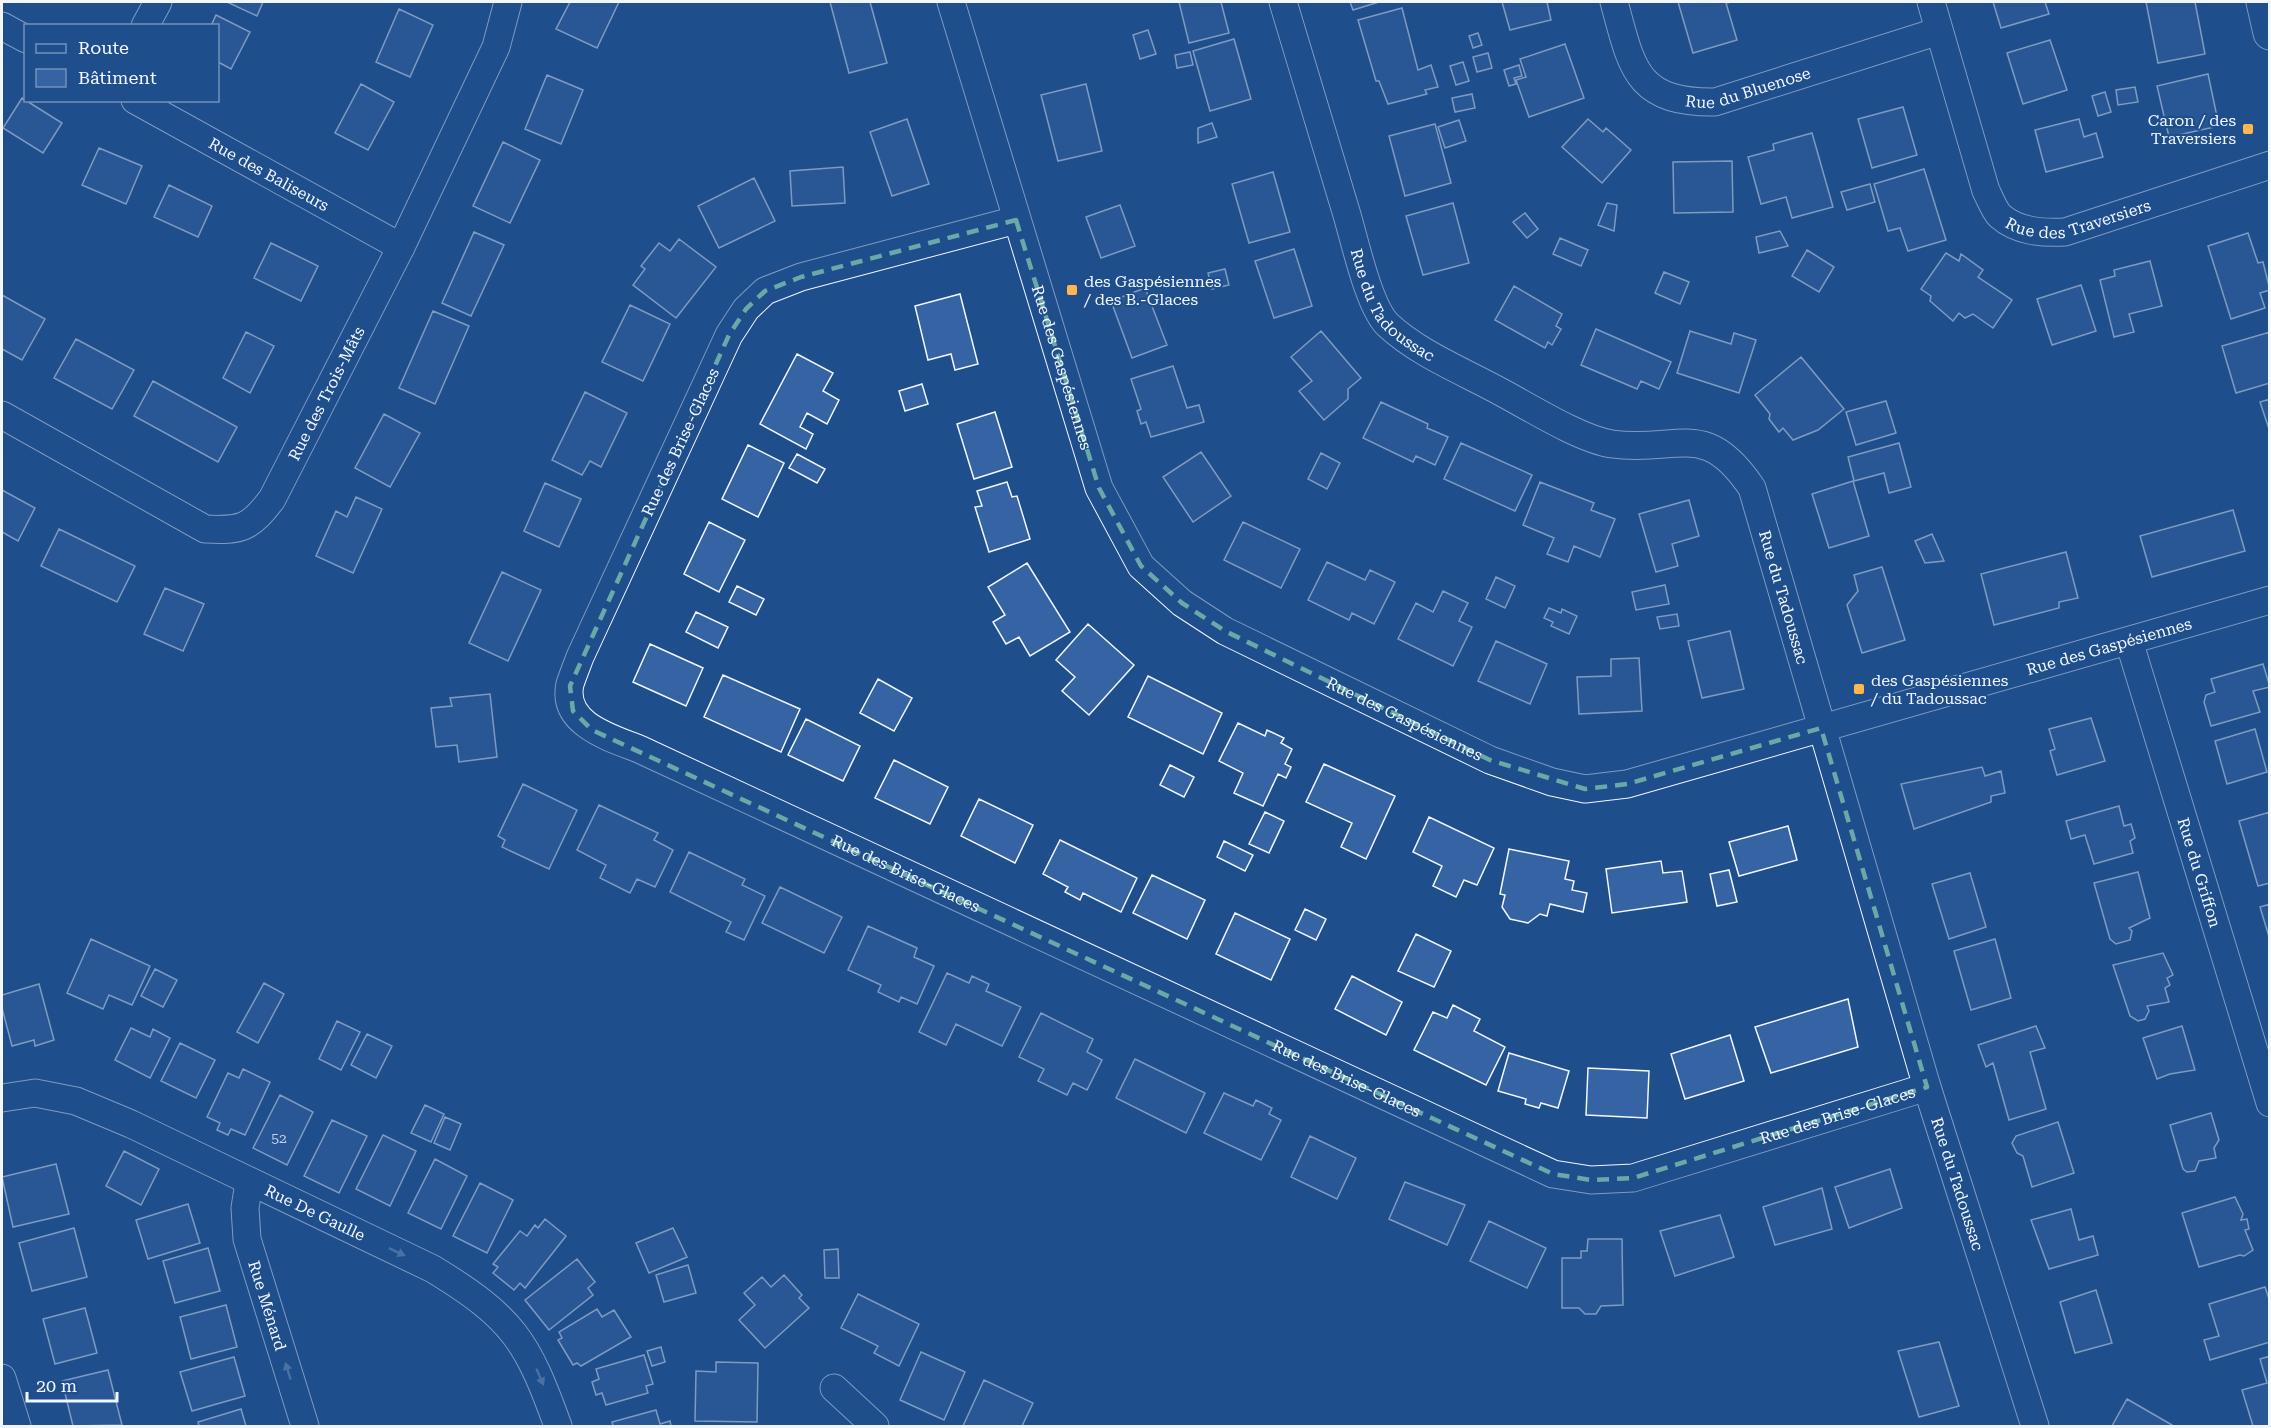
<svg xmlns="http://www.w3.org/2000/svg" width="2271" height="1428" viewBox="0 0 2271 1428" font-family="'Roboto Serif',serif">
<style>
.building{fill:#3563a3;stroke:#f2f6ff;stroke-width:1.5}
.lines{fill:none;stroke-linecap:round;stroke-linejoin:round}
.street-casing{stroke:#f2f6ff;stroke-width:29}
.secondary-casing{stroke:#f2f6ff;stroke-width:35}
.street{stroke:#1f4e8c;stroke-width:27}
.secondary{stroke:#1f4e8c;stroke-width:33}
.oneway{fill:#7e9ac0}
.marked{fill:none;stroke:#6aa9a8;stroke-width:4.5;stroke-dasharray:12 8;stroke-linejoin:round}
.poi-dot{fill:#ffb74d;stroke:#1f4e8c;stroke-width:2}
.labels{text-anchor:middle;stroke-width:4.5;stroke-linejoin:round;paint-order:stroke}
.number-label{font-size:14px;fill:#c3d1e8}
.street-label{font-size:16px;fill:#f2f6ff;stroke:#1f4e8c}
.poi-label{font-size:16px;fill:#f2f6ff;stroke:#1f4e8c;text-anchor:start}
</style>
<rect width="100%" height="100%" fill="#1f4e8c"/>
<path class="building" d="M227 2H263L257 16Z
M570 2H619L597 48 556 29Z
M830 2H870L887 63 849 73Z
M1179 2H1221L1229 33 1189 43Z
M1350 2H1379L1353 10Z
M1502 2H1547L1551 20 1510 30Z
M1678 2H1732L1726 3 1737 40 1693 53Z
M1993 2H2045L2049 14 2001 28Z
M2146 2H2195L2205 54 2158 63Z
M1402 8 1418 70 1431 65 1438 87 1425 90 1427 94 1388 104 1379 81H1376L1358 20Z
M399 9 433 25 410 77 376 62Z
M216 15 250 32 231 69 218 62V26H211Z
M1148 30 1156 54 1140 59 1133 35Z
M1478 33 1482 45 1473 48 1469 36Z
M1234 39 1251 99 1210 111 1193 51Z
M2050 40 2067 90 2023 104 2007 53Z
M1565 44 1584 98 1529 117 1516 80 1526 77 1520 59Z
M1190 52 1193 65 1177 68 1175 55Z
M1488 53 1492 68 1477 72 1473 57Z
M1463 62 1469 81 1456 85 1450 66Z
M1519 65 1522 76 1514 78 1516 84 1509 86 1504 70Z
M2208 74 2219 126 2169 137 2157 86Z
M547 75 583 90 561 144 525 129Z
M361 84 394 102 368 150 335 133Z
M1086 84 1102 151 1058 161 1041 95Z
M2135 87 2138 102 2118 105 2116 90Z
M2105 92 2111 112 2098 116 2092 96Z
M1472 94 1475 108 1455 112 1452 98Z
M22 98 62 123 43 153 3 128Z
M1903 107 1917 155 1872 168 1858 119Z
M907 119 929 184 892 196 870 132Z
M1588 119 1603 132 1606 128 1631 150 1602 183 1562 147Z
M2079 119 2084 137 2096 133 2103 157 2046 172 2035 130Z
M1459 120 1466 141 1445 148 1438 127Z
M1212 123 1217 137 1198 143V128Z
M1435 124 1451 183 1405 196 1389 136Z
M1812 133 1833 207 1792 218 1786 197 1761 204 1748 157 1774 150 1773 144Z
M503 142 540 160 510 223 473 206Z
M99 148 142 166 126 204 82 185Z
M1732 161 1733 212 1674 213 1673 162Z
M843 167 845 203 792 206 790 171Z
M1924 169 1946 240 1908 251 1900 228 1888 231 1874 184Z
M1273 172 1290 232 1249 243 1232 184Z
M754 178 775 221 719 248 698 206Z
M1870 184 1875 202 1847 210 1841 192Z
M169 185 212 206 198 237 154 217Z
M1453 203 1469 263 1423 275 1406 216Z
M1607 203 1617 205 1614 231 1598 225Z
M1120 205 1135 246 1101 258 1086 217Z
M1525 213 1538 229 1527 238 1513 222Z
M1780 231 1788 246 1759 253 1756 237Z
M474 232 504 245 471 316 442 303Z
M2248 233 2258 263 2263 262 2270 290 2260 293 2265 308 2231 319 2208 246Z
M1560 238 1588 250 1581 266 1553 254Z
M679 239 716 267 676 318 633 285 645 269 641 266 659 243 670 251Z
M271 243 318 266 301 301 254 278Z
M1294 249 1312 306 1274 318 1255 261Z
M1807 250 1834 267 1819 292 1792 276Z
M1946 253 1959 261 1961 254 1983 270 1978 277 2012 300 1993 328 1973 314 1965 318 1959 313 1953 321 1930 301 1931 296 1921 289Z
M2150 261 2162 306 2129 314 2134 332 2114 337 2100 280 2115 276 2114 270Z
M1225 269 1229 285 1212 289 1208 273Z
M1664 272 1689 282 1680 304 1655 293Z
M2081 285 2096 331 2052 345 2037 299Z
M1514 286 1562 314 1556 326 1561 329 1552 345 1548 342 1545 348 1495 320Z
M1145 288 1167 345 1132 358 1111 301Z
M960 294 978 364 955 370 951 354 928 360 915 306Z
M2 295 45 319 22 360 2 349Z
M630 305 670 324 643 381 602 362Z
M433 311 469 326 435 404 399 388Z
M1596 329 1671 362 1659 389 1641 381 1637 389 1581 365Z
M1321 331 1361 378 1348 389V399L1324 420 1299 391 1312 381 1291 357Z
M1690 331 1731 344 1734 333 1756 340 1739 393 1677 373Z
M246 332 274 346 250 393 223 378Z
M2270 332V383L2236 393 2222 346Z
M76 339 134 370 112 409 54 378Z
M797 354 833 373 823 391 839 400 827 424 807 413 800 427 813 434 806 449 760 424Z
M1801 357 1844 409 1818 430 1793 440 1783 428 1779 432 1769 419 1770 414 1755 395Z
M1173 366 1187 408 1199 405 1204 422 1151 437 1146 422 1141 424 1137 411 1141 409 1131 379Z
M153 381 237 427 218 462 134 416Z
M922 384 928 404 905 411 899 391Z
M585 392 627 413 601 467 590 461 582 475 552 460Z
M2270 399V432L2260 402Z
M1886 401 1896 433 1856 445 1846 412Z
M1381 402 1428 424 1427 428 1448 437 1435 465 1416 456 1413 462 1363 438Z
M995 412 1012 467 974 479 957 424Z
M384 414 420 433 390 487 355 468Z
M1461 443 1532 475 1515 511 1444 479Z
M1899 443 1911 487 1889 493 1884 473 1854 481 1848 457Z
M748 445 784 463 758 517 722 499Z
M1201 452 1231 496 1193 522 1163 477Z
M1321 453 1340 463 1327 489 1308 479Z
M797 454 825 469 817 483 789 468Z
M1853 481 1869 536 1829 548 1812 494Z
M1007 482 1012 497 1017 496 1030 539 989 552 975 507 982 506 977 491Z
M1540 482 1594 503 1591 510 1615 519 1600 557 1574 546 1568 562 1547 554 1554 538 1523 525Z
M545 483 581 499 559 547 524 531Z
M2 490 35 508 18 541 2 532Z
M356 497 382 509 353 573 316 556 336 511 347 517Z
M1689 500 1699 536 1672 544 1678 566 1656 572 1639 514Z
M2233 510 2245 551 2152 577 2140 536Z
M709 522 745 540 719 592 684 574Z
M1243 522 1300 549 1281 588 1224 560Z
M59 529 135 566 117 602 41 566Z
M1932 534 1944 561 1925 563 1915 541Z
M2066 552 2078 598 2059 602V608L1994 625 1981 574Z
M1327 562 1365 580 1370 570 1395 582 1374 624 1352 613 1349 620 1308 600Z
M1027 563 1070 632 1030 656 1019 637 1006 644 993 622 1005 615 988 587Z
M1882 567 1905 640 1862 653 1847 605 1858 591 1854 575Z
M502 572 541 590 508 661 469 643Z
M1496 577 1515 586 1505 608 1486 599Z
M1665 585 1669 604 1636 610 1632 592Z
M737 586 764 599 756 615 729 602Z
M165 588 204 604 183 651 144 634Z
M1443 591 1468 603 1459 621 1472 627 1453 666 1398 639 1416 603 1433 612Z
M1549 608 1561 613 1562 609 1577 616 1569 634 1551 626 1553 622 1544 618Z
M696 612 728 627 718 648 686 632Z
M1677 614 1679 626 1660 629 1657 617Z
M1088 624 1134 665 1089 715 1062 691 1075 677 1056 660Z
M1730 631 1744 689 1702 698 1688 641Z
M1496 641 1547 664 1530 704 1478 681Z
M650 644 703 668 686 706 633 682Z
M1639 658 1642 711 1579 714 1577 677 1611 676V659Z
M2263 664 2270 687 2253 691 2260 712 2211 726 2204 702 2206 695 2215 692 2211 679Z
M723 675 800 709 781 752 704 717Z
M1148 676 1222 713 1203 754 1128 717Z
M878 679 912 698 894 731 860 713Z
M490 694 497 757 459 762 457 745 436 747 431 708 452 706 450 698Z
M2091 718 2105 761 2057 775 2050 751 2055 749 2049 729Z
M806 719 860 746 843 781 788 755Z
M1238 723 1265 736 1267 730 1284 738 1281 743 1292 749 1285 764 1291 767 1286 778 1278 774 1263 806 1234 793 1243 773 1219 761Z
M2255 729 2267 772 2227 784 2215 741Z
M894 760 948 787 930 824 875 798Z
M1324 764 1395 796 1366 859 1341 847 1352 823 1306 802Z
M1170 765 1194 777 1184 797 1160 785Z
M1982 767 1985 776 2001 771 2005 793 1991 796V802L1914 829 1901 784Z
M523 784 577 810 549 869 502 847 505 840 498 836Z
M979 799 1033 825 1015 863 961 836Z
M599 805 658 833 654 840 673 850 655 887 637 879 630 893 600 878 606 865 577 850Z
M2119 806 2124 826 2131 824 2135 838 2130 841 2133 853 2094 864 2085 835 2071 839 2066 821Z
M1265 812 1284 821 1269 853 1249 844Z
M2270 812V883L2258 886 2239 821Z
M1429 817 1494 848 1477 885 1464 880 1456 897 1433 886 1442 866 1413 852Z
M1788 826 1797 860 1739 876 1729 842Z
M1060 840 1137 878 1121 912 1083 893 1080 900 1065 892 1068 887 1043 874Z
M1224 841 1253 855 1245 871 1217 857Z
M1509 849 1569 861 1565 879 1574 881 1572 890 1587 893 1583 912 1550 904 1547 916 1540 914 1528 923 1510 919 1502 907 1505 895 1500 894Z
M689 852 745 879 742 885 765 896 744 940 726 932 731 922 670 892Z
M1661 861 1663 873 1682 871 1687 902 1612 913 1606 869Z
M1729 870 1737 902 1717 906 1710 874Z
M2138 872 2150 918 2129 928 2132 931 2130 940 2116 944 2110 939 2094 883Z
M1970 873 1986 927 1949 939 1932 884Z
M1152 875 1205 900 1187 939 1133 913Z
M780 887 842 917 824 953 762 923Z
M2270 904V940L2260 907Z
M1305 909 1326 919 1316 940 1295 930Z
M1235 913 1290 939 1271 980 1216 954Z
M868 926 917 948 914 957 934 966 917 1004 901 997 899 1002 878 992 881 985 848 970Z
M1416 934 1451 951 1434 987 1398 971Z
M91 939 150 966 132 1005 109 995 103 1009 67 993Z
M1995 939 2011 998 1971 1010 1954 951Z
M2163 953 2173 975 2167 978 2170 985 2165 988 2169 1002 2147 1006 2149 1011 2145 1019 2138 1021 2130 1016 2113 965Z
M155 969 177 980 163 1007 141 996Z
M947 973 969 983 972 976 989 984 986 991 1021 1007 1002 1046 956 1024 946 1045 919 1032Z
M1352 976 1402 1002 1386 1035 1335 1009Z
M264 983 284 994 258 1043 237 1032Z
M39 984 54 1040 35 1046 34 1040 12 1046 2 1008V995Z
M1848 999 1858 1047 1771 1073 1755 1027Z
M1453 1005 1480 1019 1474 1031 1505 1047 1486 1085 1414 1050 1433 1012 1447 1018Z
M1041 1013 1093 1039 1087 1052 1102 1060 1087 1090 1073 1083 1067 1095 1038 1081 1044 1069 1019 1057Z
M337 1021 360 1032 341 1070 319 1059Z
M2036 1026 2045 1048 2030 1052 2046 1109 2009 1120 1993 1063 1986 1067 1978 1045Z
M2182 1026 2195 1070 2170 1074 2157 1079 2143 1038Z
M131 1028 150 1037 153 1029 170 1038 150 1078 115 1060Z
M367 1034 392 1046 376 1078 351 1065Z
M1730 1035 1744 1081 1685 1099 1671 1054Z
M180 1043 215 1060 196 1098 161 1081Z
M1509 1053 1569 1071 1558 1108 1541 1103 1539 1108 1525 1104 1526 1099 1498 1091Z
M1135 1059 1205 1093 1186 1133 1116 1098Z
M1588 1068 1649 1071 1647 1118 1586 1115Z
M243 1069 270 1082 245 1135 231 1129 228 1135 217 1130 220 1123 207 1117 228 1073 239 1078Z
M1224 1093 1253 1106 1256 1100 1272 1108 1269 1114 1281 1120 1261 1160 1204 1133Z
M280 1095 313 1112 287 1165 253 1148Z
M425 1105 444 1114 431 1142 411 1133Z
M2211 1113 2219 1140 2214 1148 2216 1158 2199 1161 2195 1171 2187 1172 2183 1169 2170 1125Z
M445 1117 461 1124 450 1150 434 1143Z
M332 1120 367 1136 339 1193 304 1176Z
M2058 1122 2074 1173 2032 1187 2023 1156 2017 1153 2012 1143 2016 1136Z
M383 1135 416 1151 390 1206 356 1189Z
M1310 1136 1356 1158 1337 1199 1291 1177Z
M124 1151 159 1169 141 1205 106 1186Z
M435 1159 467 1176 441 1229 408 1213Z
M56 1164 69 1214 13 1227 2 1177Z
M1890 1169 1902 1208 1849 1228 1835 1187Z
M1405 1182 1465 1205 1447 1245 1389 1219Z
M480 1183 513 1200 487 1253 453 1236Z
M1822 1188 1832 1229 1775 1245 1763 1207Z
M2235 1197 2243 1214 2241 1220 2247 1219 2249 1229 2245 1230 2253 1250 2244 1256 2240 1255 2199 1267 2182 1213Z
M188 1204 200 1243 148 1259 136 1220Z
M2071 1209 2079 1240 2093 1236 2098 1255 2049 1269 2031 1220Z
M1720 1215 1734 1257 1675 1276 1660 1231Z
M545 1219 566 1236 525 1288 520 1283 514 1290 493 1273 498 1267 493 1264 520 1231 527 1236 535 1225 538 1228Z
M1489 1221 1546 1248 1527 1288 1470 1261Z
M74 1228 87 1277 32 1291 19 1243Z
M673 1228 687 1257 649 1273 636 1243Z
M1588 1239H1622L1623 1305 1601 1306 1596 1314H1585L1579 1308H1562V1258H1581V1251H1587Z
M208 1248 220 1291 175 1303 163 1261Z
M838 1249 839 1278H825L824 1250Z
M577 1259 595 1282 588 1288 593 1295 549 1330 525 1300Z
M688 1265 696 1293 664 1302 656 1275Z
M784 1275 802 1295 799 1298 809 1308 765 1348 739 1320 755 1305 744 1293 762 1277 771 1287Z
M2265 1287 2270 1302V1342L2210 1360 2204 1340 2219 1336 2209 1304Z
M2096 1290 2112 1343 2075 1353 2060 1302Z
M858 1294 919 1324 899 1366 874 1353 878 1346 841 1328Z
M226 1305 237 1347 191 1359 180 1317Z
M85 1308 97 1353 55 1364 43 1319Z
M597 1309 602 1317 614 1310 631 1337 581 1366 577 1363 573 1365 558 1340 562 1338 559 1332Z
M1939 1342 1959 1406 1919 1417 1898 1351Z
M661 1347 665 1362 652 1366 647 1351Z
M921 1352 965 1372 944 1420 900 1400Z
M644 1355 653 1384 646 1386 648 1393 606 1405 602 1393 596 1395 592 1382 599 1379 596 1369Z
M2270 1356V1426H2253L2242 1390 2267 1383 2260 1359Z
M234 1357 245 1396 192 1411 180 1372Z
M716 1362 758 1363 757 1422 695 1421 696 1371 716 1372Z
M108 1370 122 1425 73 1426 62 1381Z
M984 1380 1033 1403 1022 1426H963Z
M2127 1399 2172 1425 2171 1426H2112Z
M241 1409 246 1426H199L198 1422Z
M656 1410 660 1424 670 1421 671 1426H613L612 1422Z"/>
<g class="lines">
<defs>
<g id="street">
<path id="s1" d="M951 2 1099 488 1141 566 1182 603 1225 631 1490 760 1552 782 1585 789 1627 784 2270 600"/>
<path id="s2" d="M1283 2C1304 73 1326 144 1347 215 1355 242 1369 307 1388 325 1419 354 1465 372 1501 392 1531 408 1580 439 1612 444 1679 453 1705 418 1752 488L1927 1087 2035 1426"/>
<path id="s3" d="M1614 2C1632 67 1635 103 1715 102L1939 31"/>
<path id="s4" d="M1931 2 1986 191C1990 198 1994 210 2000 216 2018 232 2043 233 2065 232L2270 165"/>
<path d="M2 26 26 39"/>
<path d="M145 26 158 2"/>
<path id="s5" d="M135 100 401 247"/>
<path id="s6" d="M1016 220 801 277 765 291 746 309 729 335 580 657C577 665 573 675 570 684 561 724 611 738 639 749L1553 1174 1591 1180 1633 1178 1927 1087"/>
<path id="s7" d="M2 415 205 529C242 531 250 528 272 499L401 247 496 47 508 2"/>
<path id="s8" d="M2129 641 2270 1103"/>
<path id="s9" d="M2 1098 35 1093 76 1101 131 1124 433 1269C513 1318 527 1340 558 1426"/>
<path id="s10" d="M249 1183 245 1208 247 1239 305 1426"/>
<path d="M2 1378 17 1426"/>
<path d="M834 1388 875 1426"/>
</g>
<path id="secondary" d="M2263 2 2270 33"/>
</defs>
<use href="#street" class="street-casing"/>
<use href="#secondary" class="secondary-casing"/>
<use href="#street" class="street"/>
<use href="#secondary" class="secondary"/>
</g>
<defs><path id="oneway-solid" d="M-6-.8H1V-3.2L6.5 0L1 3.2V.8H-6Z" transform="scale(1.5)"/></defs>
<g class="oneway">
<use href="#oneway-solid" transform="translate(397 1252) rotate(25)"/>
<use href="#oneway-solid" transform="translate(288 1371) rotate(-107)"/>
<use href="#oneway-solid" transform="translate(540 1377) rotate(66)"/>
</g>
<path d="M0 0H2271V1428H0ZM1016 220 1099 488 1141 566 1182 603 1225 631 1490 760 1585 789 1627 784 1821 728 1927 1087 1633 1178 1591 1180 1553 1174 592 730 573 711 570 686 729 335 746 309 765 291 801 277Z" fill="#1f4e8c" fill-opacity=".55" fill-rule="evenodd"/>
<path class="marked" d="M1016 220 1099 488 1141 566 1182 603 1225 631 1490 760 1585 789 1627 784 1821 728 1927 1087 1633 1178 1591 1180 1553 1174 592 730 573 711 570 686 729 335 746 309 765 291 801 277Z"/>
<g class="poi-dot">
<rect x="2242" y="123" width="12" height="12" rx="3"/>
<rect x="1066" y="284" width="12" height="12" rx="3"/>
<rect x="1853" y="683" width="12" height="12" rx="3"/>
</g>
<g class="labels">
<g class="number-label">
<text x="279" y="1143">52</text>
</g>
<g class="street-label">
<text dy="6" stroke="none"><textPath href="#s3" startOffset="196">Rue du Bluenose</textPath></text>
<text dy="6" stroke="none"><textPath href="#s5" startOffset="153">Rue des Baliseurs</textPath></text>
<text dy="6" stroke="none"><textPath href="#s4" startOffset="309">Rue des Traversiers</textPath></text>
<text dy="6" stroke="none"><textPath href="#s2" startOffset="327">Rue du Tadoussac</textPath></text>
<text dy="6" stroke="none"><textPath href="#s1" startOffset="382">Rue des Gaspésiennes</textPath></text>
<text dy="6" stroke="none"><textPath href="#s7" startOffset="430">Rue des Trois-Mâts</textPath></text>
<text transform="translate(680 442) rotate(-65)" y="6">Rue des Brise-Glaces</text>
<text dy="6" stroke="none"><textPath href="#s2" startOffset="867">Rue du Tadoussac</textPath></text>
<text dy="6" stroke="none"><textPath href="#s1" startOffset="1641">Rue des Gaspésiennes</textPath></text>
<text dy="6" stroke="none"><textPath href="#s1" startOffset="903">Rue des Gaspésiennes</textPath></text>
<text dy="6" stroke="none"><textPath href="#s8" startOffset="242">Rue du Griffon</textPath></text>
<text dy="6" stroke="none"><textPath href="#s6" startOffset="1101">Rue des Brise-Glaces</textPath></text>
<text dy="6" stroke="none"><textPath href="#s6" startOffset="1587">Rue des Brise-Glaces</textPath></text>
<text dy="6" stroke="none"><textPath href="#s6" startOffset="2109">Rue des Brise-Glaces</textPath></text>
<text dy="6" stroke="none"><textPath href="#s2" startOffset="1479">Rue du Tadoussac</textPath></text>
<text dy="6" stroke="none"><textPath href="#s9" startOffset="339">Rue De Gaulle</textPath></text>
<text dy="6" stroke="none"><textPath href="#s10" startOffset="126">Rue Ménard</textPath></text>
</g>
<g class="poi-label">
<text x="2236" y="126" text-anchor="end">Caron / des<tspan x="2236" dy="18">Traversiers</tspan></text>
<text x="1084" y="287">des Gaspésiennes<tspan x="1084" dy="18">/ des B.-Glaces</tspan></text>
<text x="1871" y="686">des Gaspésiennes<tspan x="1871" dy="18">/ du Tadoussac</tspan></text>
</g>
</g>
<rect width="2271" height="1428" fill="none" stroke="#f2f6ff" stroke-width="6"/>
<rect x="24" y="24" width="195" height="78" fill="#1f4e8c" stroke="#7391ba" stroke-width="1.5"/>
<rect x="36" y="44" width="30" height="9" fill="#1f4e8c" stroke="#7391ba" stroke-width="1.5"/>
<text x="78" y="54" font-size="18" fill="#f2f6ff">Route</text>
<rect x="36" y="69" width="30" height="18" fill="#3563a3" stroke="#7391ba" stroke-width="1.5"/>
<text x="78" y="84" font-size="18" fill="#f2f6ff">Bâtiment</text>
<path d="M27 1392v9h90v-9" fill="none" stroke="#f2f6ff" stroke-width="3"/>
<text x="36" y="1392" font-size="18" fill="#f2f6ff" stroke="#1f4e8c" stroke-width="4.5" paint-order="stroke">20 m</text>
</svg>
